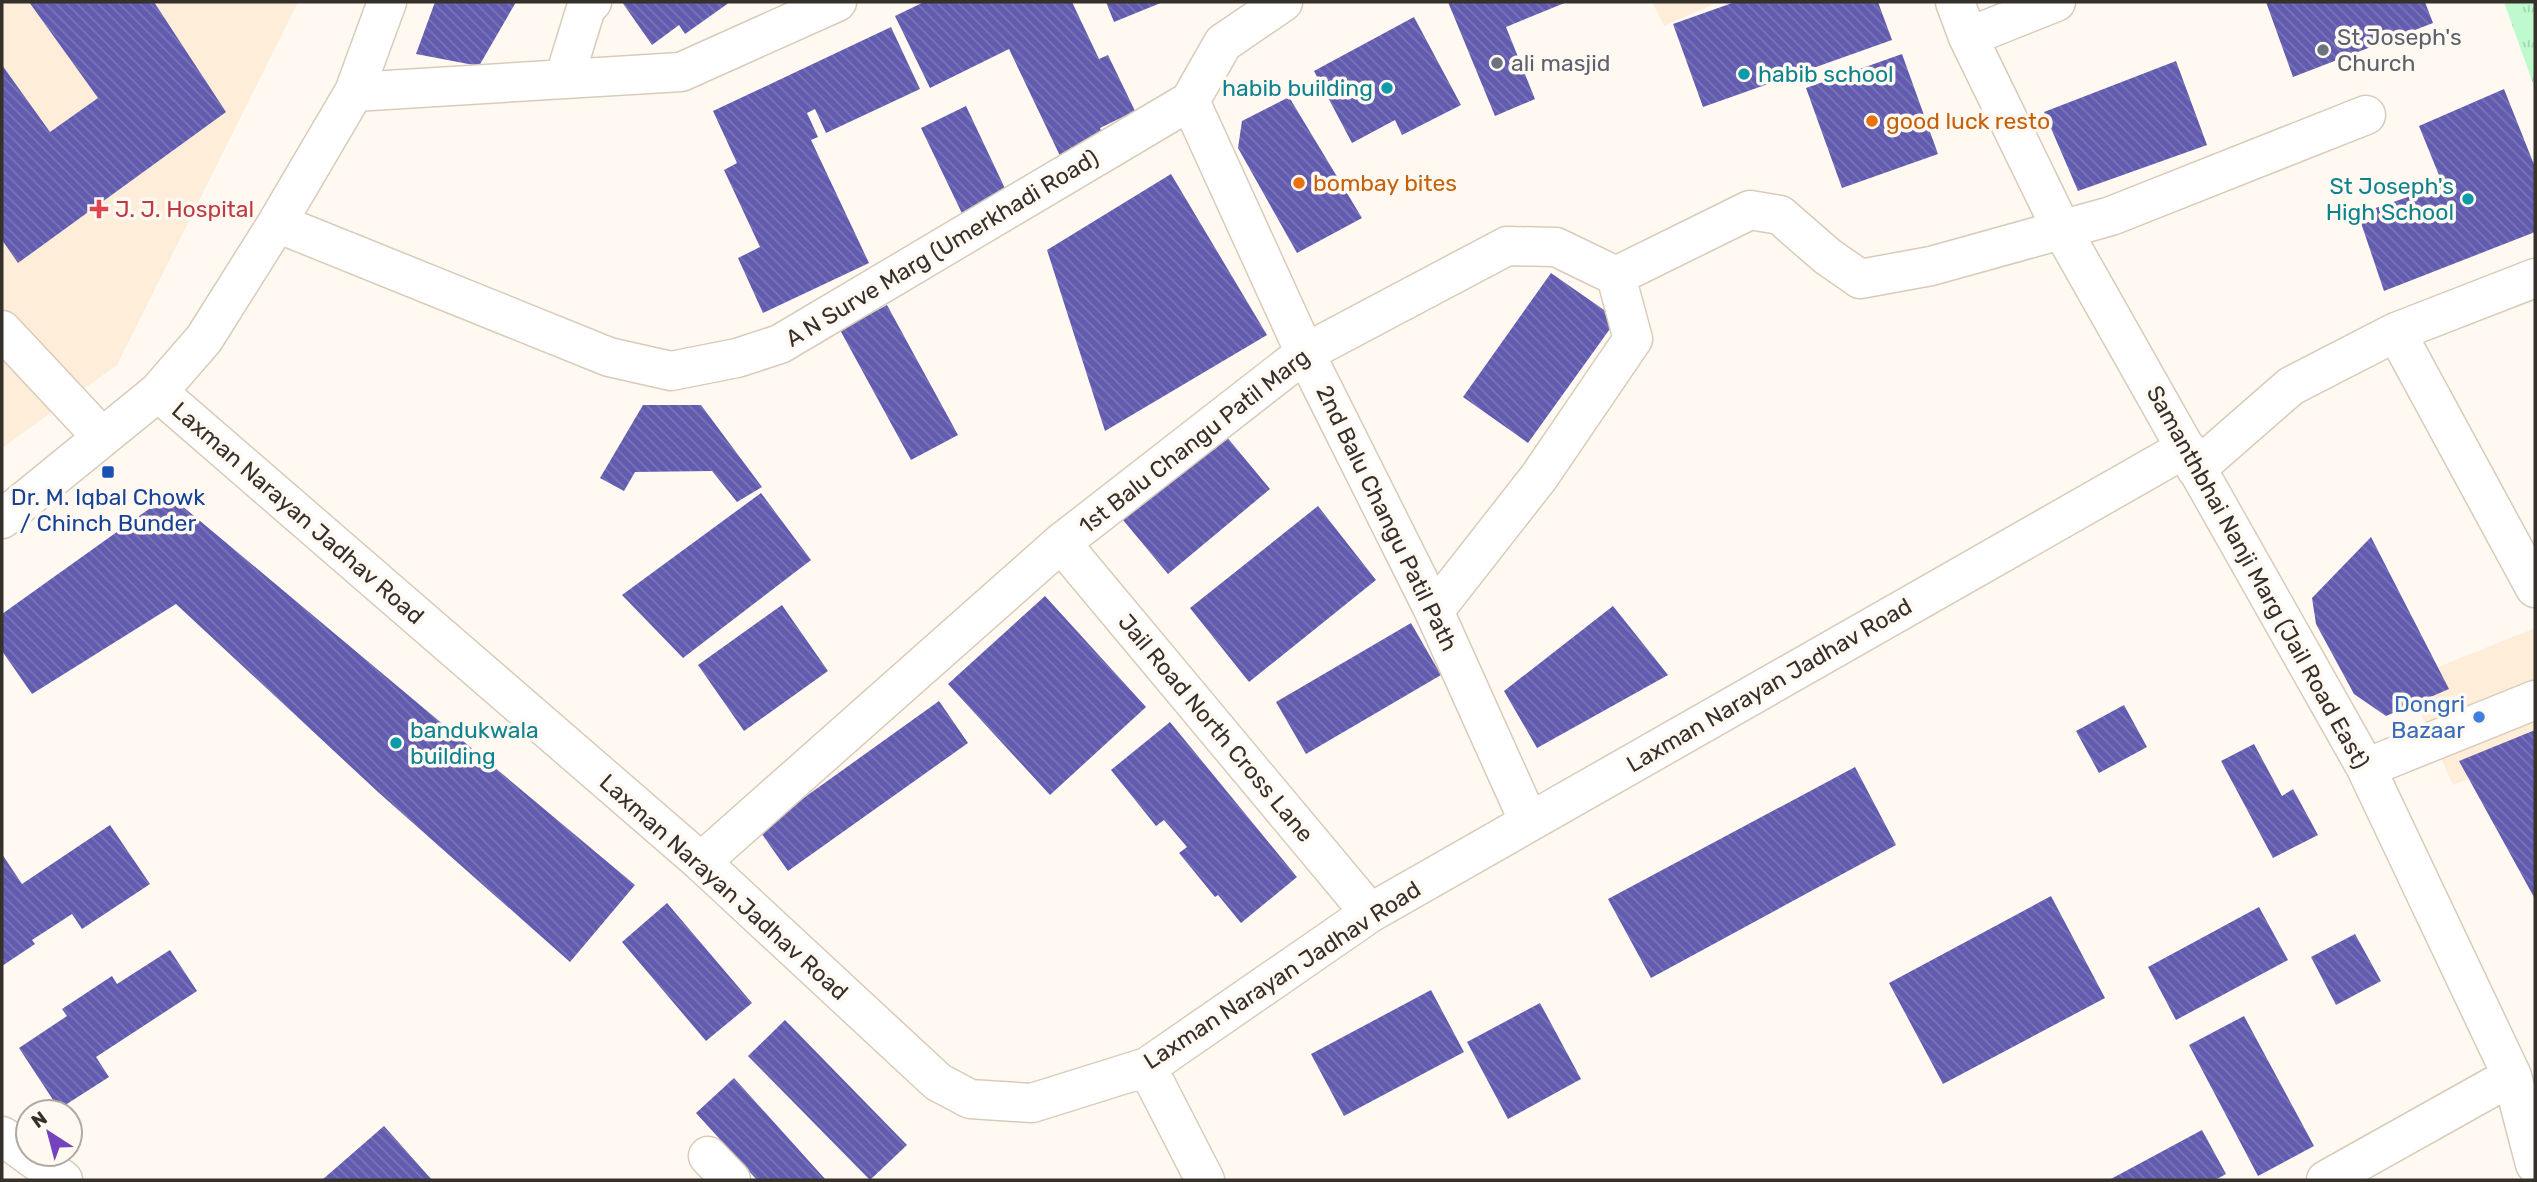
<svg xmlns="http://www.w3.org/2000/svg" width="2537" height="1182" viewBox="0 0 2537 1182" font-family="Rubik,sans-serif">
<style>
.built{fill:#fdedd9}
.grass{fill:url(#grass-tufts)}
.building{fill:url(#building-back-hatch)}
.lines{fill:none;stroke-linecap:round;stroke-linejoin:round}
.minor-casing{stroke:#d9cbb9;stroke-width:41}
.minor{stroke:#fff;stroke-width:38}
.worship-dot{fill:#6b7280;stroke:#fff9f2;stroke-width:2.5}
.culture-dot{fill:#0f9aa8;stroke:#fff9f2;stroke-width:2.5}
.food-dot{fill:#e8710a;stroke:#fff9f2;stroke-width:2.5}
.health-dot{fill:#e0444e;stroke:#fff9f2;stroke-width:2.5}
.transit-dot{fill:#1a4fb4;stroke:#fff9f2;stroke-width:2.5}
.shop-dot{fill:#3f7fe0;stroke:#fff9f2;stroke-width:2.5}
.labels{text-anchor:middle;stroke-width:7;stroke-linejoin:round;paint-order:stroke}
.worship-label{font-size:23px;fill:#5b616d;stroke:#fff9f2;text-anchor:start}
.culture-label{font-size:23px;fill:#0d838f;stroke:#fff9f2;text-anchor:start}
.food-label{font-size:23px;fill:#c56008;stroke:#fff9f2;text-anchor:start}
.health-label{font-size:23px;fill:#be3a42;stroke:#fff9f2;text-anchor:start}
.street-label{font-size:23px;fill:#353029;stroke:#fff9f2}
.transit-label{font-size:23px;fill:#164399;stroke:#fff9f2}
.shop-label{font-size:23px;fill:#366cbe;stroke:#fff9f2;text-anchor:end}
</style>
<defs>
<pattern id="grass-tufts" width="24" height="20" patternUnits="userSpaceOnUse" patternTransform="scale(1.75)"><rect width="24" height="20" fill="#beface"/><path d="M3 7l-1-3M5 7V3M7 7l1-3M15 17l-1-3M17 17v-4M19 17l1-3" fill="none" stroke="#a4d7b1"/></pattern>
<pattern id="building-back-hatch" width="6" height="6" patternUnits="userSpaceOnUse" patternTransform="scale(1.75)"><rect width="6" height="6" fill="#615cb0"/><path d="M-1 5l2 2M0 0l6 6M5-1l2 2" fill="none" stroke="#7975b4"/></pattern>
</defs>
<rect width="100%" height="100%" fill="#fff9f2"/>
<path class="built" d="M2 2H298L117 365 2 448Z
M1652 2H1718L1664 26Z
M2535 628V753L2453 785 2406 680Z"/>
<path class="grass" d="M2504 2H2535V89Z"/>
<path class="building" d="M29 2H154L226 112 18 263 2 240V65L50 132 98 98Z
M435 2H516L479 66 416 54Z
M622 2H730L685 34 679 25 652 45Z
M924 2H1072L1099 59 1108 55 1135 111 1100 128 1104 139 1062 160 1009 49 930 88 895 16Z
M1106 2H1163L1114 22Z
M1448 2H1567L1506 27 1535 99 1495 116Z
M1735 2H1878L1892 40 1703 107 1673 24Z
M2266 2H2425L2433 23 2293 77Z
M1414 17 1461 105 1402 135 1395 120 1352 143 1314 71Z
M891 27 920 89 826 133 815 109 807 113 818 137 811 140 869 263 763 313 738 258 760 247 724 170 737 163 713 111Z
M1902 54 1938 154 1842 188 1806 88Z
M2176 61 2207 145 2078 191 2044 112Z
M2504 89 2535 167V232L2384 291 2358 214 2443 185 2419 126Z
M1289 97 1362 218 1297 253 1238 148 1242 121Z
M966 106 1010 199 969 228 921 128Z
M1171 174 1267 335 1105 431 1047 250Z
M1551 273 1617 319 1528 443 1463 397Z
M887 305 958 435 911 460 840 330Z
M643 405H701L762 487 737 502 712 471 635 472 624 491 600 478Z
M1226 436 1270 489 1168 574 1123 520Z
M761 493 811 560 683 658 622 595Z
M181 505 635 885 570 962 378 792 176 604 32 694 2 651V614L149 509Z
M1318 506 1376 580 1249 682 1190 608Z
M2371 537 2449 689 2386 716 2354 694 2316 624 2312 598Z
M1045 596 1146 707 1050 795 948 684Z
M782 605 828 671 744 731 698 665Z
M1613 606 1668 675 1537 748 1504 691Z
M1411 623 1441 675 1306 754 1276 702Z
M939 701 968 743 788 871 759 830Z
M2124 705 2147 747 2099 773 2076 731Z
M1170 722 1297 877 1241 923 1218 895 1215 897 1179 853 1187 847 1164 820 1156 826 1111 770Z
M2535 730V899L2459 761Z
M2254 744 2282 796 2293 789 2318 835 2273 858 2221 761Z
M1855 767 1896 845 1651 978 1608 899Z
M110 825 150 884 82 929 72 914 32 940 35 944 2 966V854L22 884Z
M2051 896 2105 998 1943 1084 1889 983Z
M667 903 752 1003 706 1041 622 942Z
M2259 907 2288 960 2176 1020 2148 967Z
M2355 934 2381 981 2336 1005 2311 957Z
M170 950 197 991 96 1057 109 1077 59 1109 19 1048 67 1016 62 1009 112 976 117 984Z
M1431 990 1464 1052 1344 1116 1311 1054Z
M1540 1003 1581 1079 1508 1119 1467 1042Z
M2244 1016 2314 1146 2258 1176 2189 1045Z
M785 1020 907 1145 870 1180 748 1056Z
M734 1078 826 1180H757L696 1113Z
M384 1126 432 1180H322Z
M2202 1130 2226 1174 2215 1180H2109Z"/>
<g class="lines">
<defs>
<path id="minor" d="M1955 2 1968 37 2061 228 2366 768 2512 1076 2535 1164
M1968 37 2056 2
M564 79 586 8 592 2
M354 92 681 72 837 2
M1190 101 1305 353 1434 611 1529 822
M277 223 609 357 671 371 737 358 780 344 1190 101 1223 43 1283 2
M2 330 102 437
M2396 332 2535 588
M158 392 701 862 938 1082 970 1099 1032 1103 1147 1067 1370 913 2186 448
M2196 469 2291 386 2396 332 2535 278
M2 519 158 392 204 339 277 223 354 92 387 2
M1061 543 1370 913
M1434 611 1539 477 1633 339 1616 276
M2366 768 2535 700
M701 862 1061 543 1305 353 1507 246 1556 247 1616 276 1750 210 1780 215 1827 256 1860 279 1931 266 2111 216 2366 115
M1147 1067 1205 1180
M2 1136 63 1180
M708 1156 731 1180
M2326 1180 2512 1076"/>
</defs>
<use href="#minor" class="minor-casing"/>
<use href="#minor" class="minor"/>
</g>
<g class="worship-dot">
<circle cx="2323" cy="50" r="7"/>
<circle cx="1497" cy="63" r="7"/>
</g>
<g class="culture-dot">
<circle cx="1744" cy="74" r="7"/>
<circle cx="1387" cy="88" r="7"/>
<circle cx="2468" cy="199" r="7"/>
<circle cx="396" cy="743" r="7"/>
</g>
<g class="food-dot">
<circle cx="1872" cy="121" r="7"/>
<circle cx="1299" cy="183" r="7"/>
</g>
<path class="health-dot" d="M95.5 198.5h7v7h7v7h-7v7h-7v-7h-7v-7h7z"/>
<rect class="transit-dot" x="101" y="465" width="14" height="14" rx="3.5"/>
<circle class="shop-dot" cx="2479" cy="717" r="7"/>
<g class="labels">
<g class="worship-label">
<text x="2337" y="45">St Joseph's<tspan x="2337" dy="26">Church</tspan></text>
<text x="1511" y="71">ali masjid</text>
</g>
<g class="culture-label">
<text x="1758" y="82">habib school</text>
<text x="1373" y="96" text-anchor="end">habib building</text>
<text x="2454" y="194" text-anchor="end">St Joseph's<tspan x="2454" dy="26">High School</tspan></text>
<text x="410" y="738">bandukwala<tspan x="410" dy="26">building</tspan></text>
</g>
<g class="food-label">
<text x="1886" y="129">good luck resto</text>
<text x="1313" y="191">bombay bites</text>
</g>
<g class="health-label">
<text x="115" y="217">J. J. Hospital</text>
</g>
<g class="street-label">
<text transform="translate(942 248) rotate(-31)" y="8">A N Surve Marg (Umerkhadi Road)</text>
<text transform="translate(1194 441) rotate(-38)" y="8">1st Balu Changu Patil Marg</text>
<text transform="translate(298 513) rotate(41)" y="8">Laxman Narayan Jadhav Road</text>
<text transform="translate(1387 518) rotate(64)" y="8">2nd Balu Changu Patil Path</text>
<text transform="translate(2258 577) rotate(61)" y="8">Samanthbhai Nanji Marg (Jail Road East)</text>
<text transform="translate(1769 685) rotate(-30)" y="8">Laxman Narayan Jadhav Road</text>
<text transform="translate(1216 728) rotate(50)" y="8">Jail Road North Cross Lane</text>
<text transform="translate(724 887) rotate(42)" y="8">Laxman Narayan Jadhav Road</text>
<text transform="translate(1282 975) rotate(-33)" y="8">Laxman Narayan Jadhav Road</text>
</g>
<g class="transit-label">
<text x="108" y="505">Dr. M. Iqbal Chowk<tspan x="108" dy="26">/ Chinch Bunder</tspan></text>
</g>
<g class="shop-label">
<text x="2465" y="712">Dongri<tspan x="2465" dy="26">Bazaar</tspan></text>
</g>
</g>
<rect width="2537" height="1182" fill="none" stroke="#353029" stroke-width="7"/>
<g transform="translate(49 1133) rotate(324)"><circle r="33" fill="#fff9f2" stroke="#aea9a2" stroke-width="2"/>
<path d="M0-5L12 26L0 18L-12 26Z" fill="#7544bc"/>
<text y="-10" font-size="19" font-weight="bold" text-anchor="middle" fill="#353029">N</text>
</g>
</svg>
